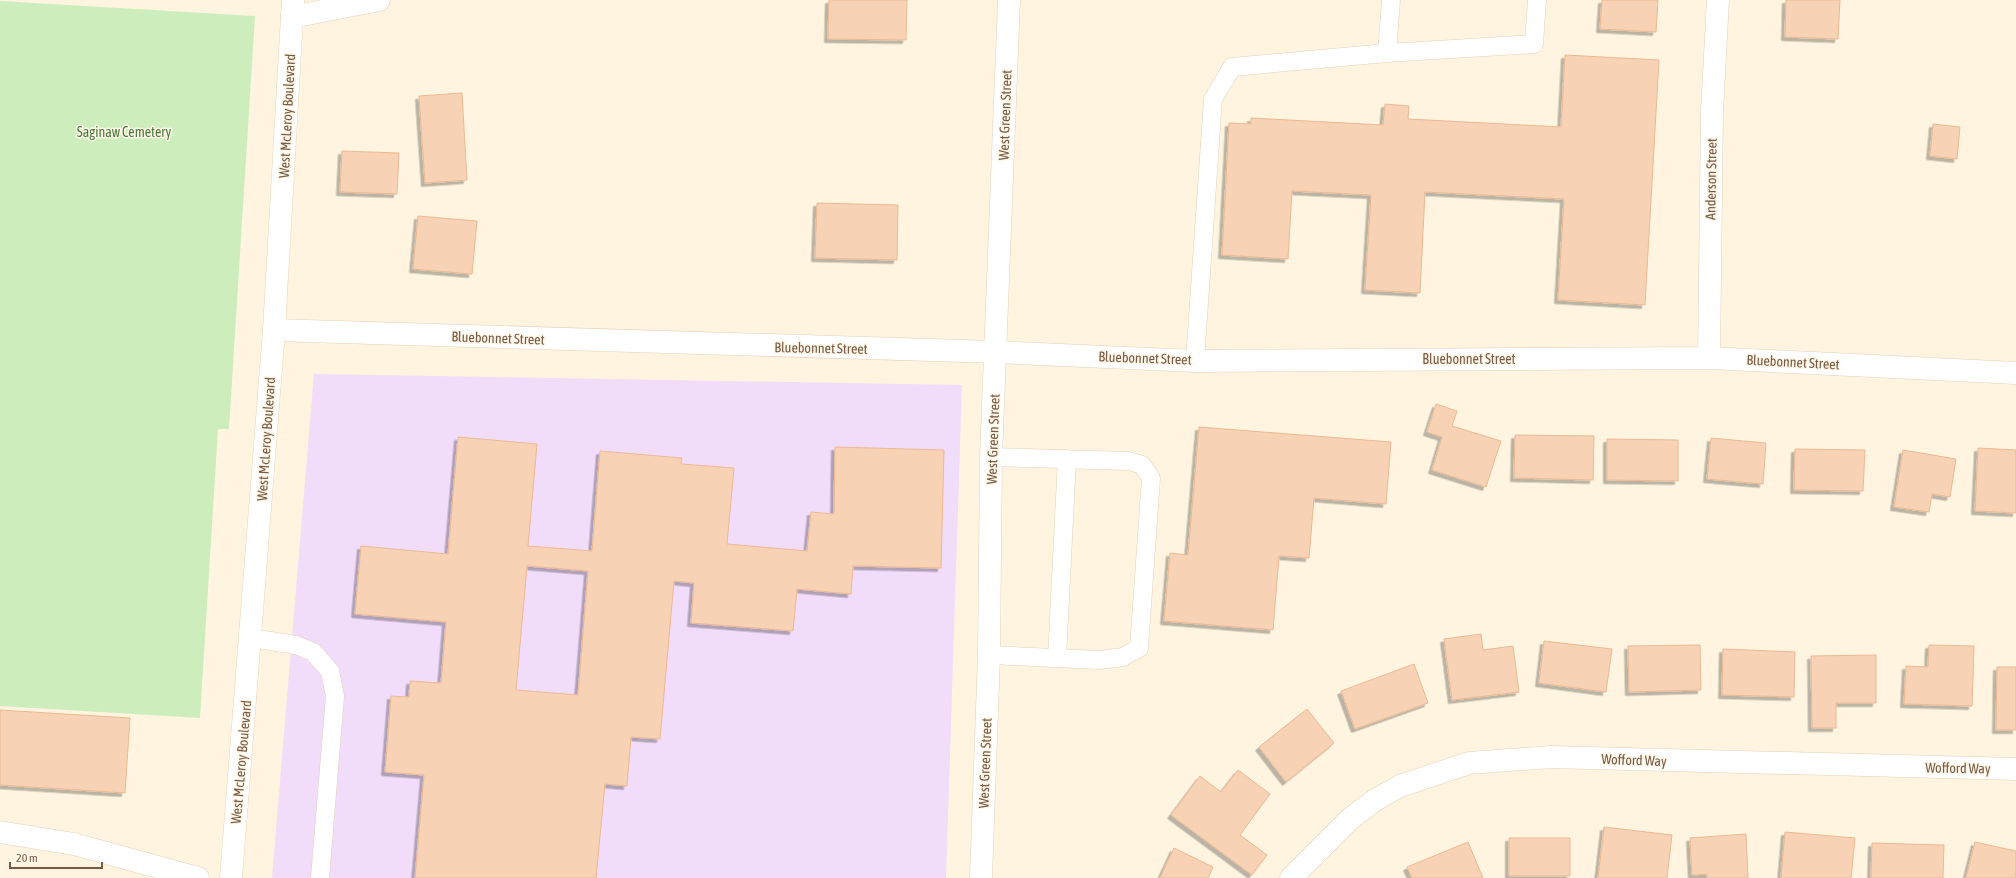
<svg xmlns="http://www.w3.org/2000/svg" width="2016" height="878" viewBox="0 0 2016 878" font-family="'Asap Condensed',sans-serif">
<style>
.education{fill:#f1dcfa}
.green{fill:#cdedbd}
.building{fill:#f7d2b4;stroke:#ebb993;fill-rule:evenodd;filter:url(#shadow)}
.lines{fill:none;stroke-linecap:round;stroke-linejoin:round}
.service-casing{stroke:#e3d0ba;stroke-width:19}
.minor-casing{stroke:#e3d0ba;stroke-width:23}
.secondary-casing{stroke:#ebd3ba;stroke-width:23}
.service{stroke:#fff;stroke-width:18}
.minor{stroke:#fff;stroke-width:22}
.secondary{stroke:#fff;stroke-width:22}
.labels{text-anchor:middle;stroke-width:3;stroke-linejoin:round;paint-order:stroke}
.street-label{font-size:14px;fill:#775944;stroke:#fff7e8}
.park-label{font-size:14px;fill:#487939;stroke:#fff7e8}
</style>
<defs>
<filter id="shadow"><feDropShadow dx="-3.5" dy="3.5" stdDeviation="0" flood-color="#0004"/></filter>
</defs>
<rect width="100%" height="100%" fill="#fff4df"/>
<path class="education" d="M314 374 962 385 946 878H272Z"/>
<path class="green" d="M0 1 255 16 229 429H218L200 718 0 706Z"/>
<path class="building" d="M829 0H907L906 40 828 39Z
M1602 0H1658L1656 32 1600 29Z
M1786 0H1840L1838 39 1785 37Z
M1565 55 1659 60 1645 305 1558 300 1564 199 1425 192 1420 293 1365 290 1371 195 1292 191 1288 259 1222 255 1229 123 1251 124V118L1383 125 1385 104 1409 106 1408 119 1561 127Z
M462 93 467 180 425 183 419 96Z
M1933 124 1960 127 1957 159 1930 156Z
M342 151 399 153 397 194 340 192Z
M817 203 898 205 897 260 815 258Z
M418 216 477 221 472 274 413 269Z
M1436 404 1457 411 1452 426 1501 441 1486 487 1432 470 1442 437 1427 432Z
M1199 427 1391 442 1386 504 1314 498 1309 558 1279 556 1273 630 1164 621 1170 553 1188 555Z
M1515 435 1594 436 1593 480 1514 478Z
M458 437 537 444 528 546 592 551 600 451 682 458 681 464 734 468 727 544 807 551 811 512 834 514 835 447 944 450 941 568 853 566 851 594 797 589 793 631 691 623 694 583 674 581 660 739 631 737 627 786 605 784 596 878H415L424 775 385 772 391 696 409 697 410 681 441 683 446 622 355 614 361 546 448 554ZM527 566 588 571 578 695 516 690Z
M1711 438 1766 443 1763 484 1707 479Z
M1607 439 1678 440V481L1607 480Z
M1978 448 2016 450V513L1975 511Z
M1795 449 1865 450 1863 491 1794 490Z
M1903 450 1956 459 1950 497 1932 494 1929 512 1894 507Z
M1481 634 1483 650 1513 646 1519 692 1452 700 1444 639Z
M1544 641 1612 649 1606 692 1539 683Z
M1700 645 1701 690 1629 692 1628 646Z
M1929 645 1974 646 1972 706 1904 704 1906 666 1928 667Z
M1723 649 1795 652 1794 697 1722 695Z
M1876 655V703H1836V728H1812L1811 656Z
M1414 664 1428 703 1355 729 1341 691Z
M1997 667H2016V730H1996Z
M1307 709 1334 743 1286 782 1259 747Z
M0 710 130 718 125 793 0 785Z
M1238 770 1270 794 1240 835 1267 855 1252 875 1171 815 1200 776 1221 792Z
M1604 827 1672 835 1667 878H1598Z
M1785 832 1855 838 1851 878H1781Z
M1746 834 1748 878H1707V874L1692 875 1690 838Z
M1509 838H1570V876H1509Z
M1468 842 1483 878H1412L1407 867Z
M1975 842 2016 851V878H1966Z
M1872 843 1944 845 1943 878H1871Z
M1174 848 1213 867 1208 878H1160Z"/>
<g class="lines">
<defs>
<path id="service" d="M1391 0 1387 53 1534 44 1537 0
M1195 361 1213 99 1232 67 1387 53
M251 638 296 645 313 652 330 671 335 696 320 878
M989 655 1099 660 1123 657 1139 648 1151 478 1142 465 1129 461 991 457
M1057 658 1067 459"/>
<path id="minor" d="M292 17 379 0
M274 330 996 352 1195 361 1709 358 2016 373
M1709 358 1712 111 1718 0
M0 832 74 844 198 878
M981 878 989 655 991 457 1009 0
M1291 878 1350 819 1375 800 1400 786 1469 763 1551 757 2016 769"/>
<path id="secondary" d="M231 878 274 330 293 0"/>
</defs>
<use href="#service" class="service-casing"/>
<use href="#minor" class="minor-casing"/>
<use href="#secondary" class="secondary-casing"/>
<use href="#service" class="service"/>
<use href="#minor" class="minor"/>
<use href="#secondary" class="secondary"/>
</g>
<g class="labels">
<g class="street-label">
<text transform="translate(1005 115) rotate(-88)" y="5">West Green Street</text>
<text transform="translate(287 116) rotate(-87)" y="5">West McLeroy Boulevard</text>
<text transform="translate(1711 179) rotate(-89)" y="5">Anderson Street</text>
<text transform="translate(498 338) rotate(2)" y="5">Bluebonnet Street</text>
<text transform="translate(821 348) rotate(1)" y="5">Bluebonnet Street</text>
<text transform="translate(1145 358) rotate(2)" y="5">Bluebonnet Street</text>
<text x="1469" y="364">Bluebonnet Street</text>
<text transform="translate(1793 362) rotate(3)" y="5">Bluebonnet Street</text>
<text transform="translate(266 439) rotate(-86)" y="5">West McLeroy Boulevard</text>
<text transform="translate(993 439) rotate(-88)" y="5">West Green Street</text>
<text transform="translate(1634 760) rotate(2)" y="5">Wofford Way</text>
<text transform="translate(241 762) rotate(-85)" y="5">West McLeroy Boulevard</text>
<text transform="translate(985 763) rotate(-88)" y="5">West Green Street</text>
<text transform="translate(1958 768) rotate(1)" y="5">Wofford Way</text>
</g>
<g class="park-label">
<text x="124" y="137">Saginaw Cemetery</text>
</g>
</g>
<path d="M10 862v6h92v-6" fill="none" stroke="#775944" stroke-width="2"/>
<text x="16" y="862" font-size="12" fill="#775944" stroke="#fff7e8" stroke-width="3" paint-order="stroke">20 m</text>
</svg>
